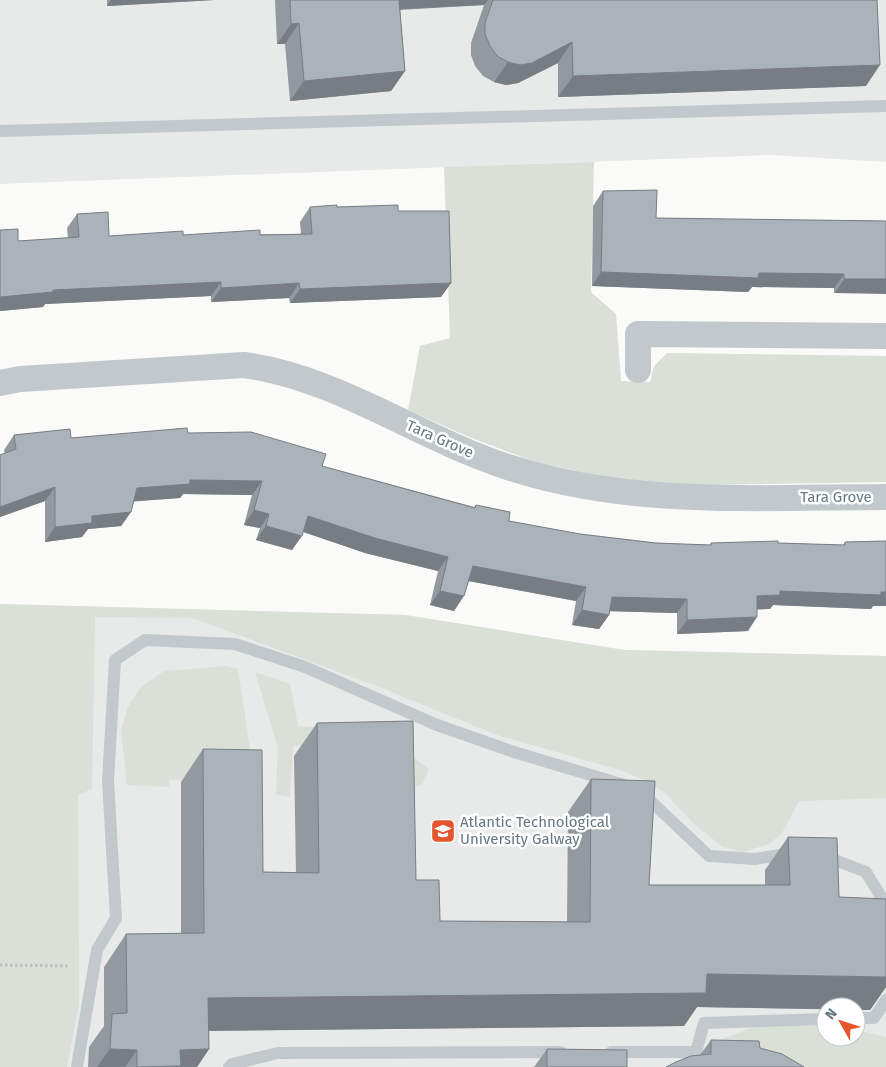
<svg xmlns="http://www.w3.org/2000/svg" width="886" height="1067" viewBox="0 0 886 1067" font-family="'Fira Sans',sans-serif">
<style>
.built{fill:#e8e9e9;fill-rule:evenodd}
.green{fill:#dadfd7}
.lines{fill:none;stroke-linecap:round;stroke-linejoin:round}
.path{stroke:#bbbfc2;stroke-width:3;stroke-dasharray:2.5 2.5;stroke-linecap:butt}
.lane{stroke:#c3c8cc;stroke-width:12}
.street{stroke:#c3c8cc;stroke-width:26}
.wall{fill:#929a9f}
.shaded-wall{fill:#777d82}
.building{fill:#aab3b9;stroke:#777d82}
.labels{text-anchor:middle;stroke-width:5;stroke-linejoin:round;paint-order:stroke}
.street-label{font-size:15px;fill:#657683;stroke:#fff}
.poi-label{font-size:15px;fill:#657683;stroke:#fff;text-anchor:start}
</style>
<rect width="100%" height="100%" fill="#fafaf8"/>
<path class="built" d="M0 0H886V162L771 155 0 184Z
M0 604 405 615 624 650 886 656V1067H0ZM826 1007H856V1037H826Z"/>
<path class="green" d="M594 162 591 292 616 314 621 381 650 382 654 366 667 353 886 356V482L703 485 640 484 538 463 469 437 408 410 420 346 450 338 444 167Z
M0 604 405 615 624 650 886 656V798L799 801 782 833 769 844 743 852 723 847 694 824 664 792 647 781 620 770 497 735 374 685 192 618 95 617 92 789 78 795 79 1003 67 1067H0Z
M226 666 238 669 254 777 169 780V787L127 785 121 730 128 707 140 688 164 671Z
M255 672 290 684 298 726 406 734 414 758 429 769 422 784 410 789 400 743 293 746 290 797 276 795 278 748Z
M775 1024 826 1026V1037H856V1030L886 1037V1067H676L717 1057 720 1040 748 1029Z"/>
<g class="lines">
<path class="path" d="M0 965 69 966"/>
<path class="lane" d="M0 131 886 106
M642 793 709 856 755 859 791 853
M822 855 866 872 886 905
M856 1018H874L886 1000
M611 1052H696L704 1023 826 1019
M77 1067 97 950 116 918 108 781 115 660 145 640 235 644 305 667 437 725 514 752 624 785
M229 1067 232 1064 278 1053 561 1052"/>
<path class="street" d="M638 370V334L886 336
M0 383 20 379 244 365C339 378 420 439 511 468 632 507 760 497 886 497"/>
</g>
<path class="wall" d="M107 0H214L107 6Z
M275 0H877L866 86 558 97V63L518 83 506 85 494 82 483 76 475 66 471 55V43L484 5 400 10 405 71 391 91 290 101 285 44H277Z
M603 191 656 218 886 221 834 293V288L752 287 748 292 592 286 593 206Z
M310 207H337L398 211 451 283 441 297 290 303 289 298 211 302V296L45 304 43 307 0 311V230L18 241 68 238 67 228 77 214 109 236 183 235 301 234 300 222Z
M188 433 322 466 474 507 476 505 509 521 580 534 656 543 710 545 711 543H778L843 545 845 542 886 541V606H873L871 609 773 605 770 609H757L748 631 677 634V613L610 611 609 615 599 629 572 625 576 601 469 581 454 611 430 605 438 571 365 553 303 532 292 550 256 540 260 528 244 525 252 495 183 494 180 498 134 501 131 512 121 526 88 529 82 537 45 542V501L0 517V455L5 454 4 450 14 435 71 438Z
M317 723 416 880 440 921 567 922 568 812 591 779 649 885H765V870L788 837 839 897 886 899V987L870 1010 697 1007 684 1026 209 1031V1049L197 1067H88L89 1047 104 1026V967L126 934H181V782L203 749 263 872 296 873 294 756Z
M711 1040 760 1048 700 1055Z
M547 1049 627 1067H534Z"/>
<path class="shaded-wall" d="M111 0H214L107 6Z
M392 0H488L484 5 384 10Z
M299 23 285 44H277L291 24Z
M572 42 558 63 518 83 506 85 494 82 508 62Z
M880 65 866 86 558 97 573 76Z
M405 71 391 91 290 101 304 81Z
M601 272 759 273 844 274 834 288 752 287 748 292 592 286Z
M844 279H886V294L834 293Z
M221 282 211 296 45 304 43 307 0 311V297L53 290Z
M299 283 289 298 211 302 221 288Z
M451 283 441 297 290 303 300 289Z
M190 480 262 481 252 495 183 494 180 498 127 502 137 488Z
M55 487 45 501 0 517V507Z
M254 510 269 514 260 528 244 525Z
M131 512 121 526 88 529 82 537 45 542 55 527 92 516Z
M308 516 448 557 438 571 365 553 298 530Z
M266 526 302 536 292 550 256 540Z
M473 566 586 587 576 601 463 580Z
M440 591 464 596 454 611 430 605Z
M780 591 886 592V606H873L871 609 773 605 770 609 747 610 757 596Z
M612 597 687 599 677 613 602 611Z
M582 610 609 615 599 629 572 625Z
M757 617 748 631 677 634 687 620Z
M707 974 886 977V987L870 1010H856V1007H826V1009L697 1007 684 1026 185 1031 208 998Z
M110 1049 137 1050 125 1067H97Z
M209 1049 197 1067H169L180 1050Z"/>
<path class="building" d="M290 0H399L405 71 304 81 299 23 291 24Z
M493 0H877L880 65 573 76 572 42 532 63 520 65 508 62 497 56 490 46 485 34V23Z
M657 190 656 218 886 221V279H844V274L759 273 758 278 601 272 603 191Z
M337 205V207L398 205V211H449L451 283 300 289 299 283 221 288V282L53 290V292L0 297V230L18 229V241L79 237 77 214 108 212 109 236 183 231V235L260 230V235L312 234 310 207Z
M187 428 188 433 251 432 326 454 322 466 475 508 476 505 510 512 509 521 580 534 656 543 711 545V543L778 541V543L845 545V542L886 541V592H881V595L780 591V595L757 596V617L687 620V599L612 597 609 615 582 610 586 587 473 566 464 596 440 591 448 557 375 538 308 516 302 536 266 526 269 514 254 510 262 481 190 480V484L137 488 131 512 92 516V523L55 527V487L0 507V455L16 449 14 435 70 429 71 438Z
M413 721 416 880H439L440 921 590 922 591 779 655 781 649 885H790L788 837 837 838 839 897 886 899V977L707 974 706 993 208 998 209 1049 180 1050 181 1066 137 1067V1050L110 1049 112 1014 127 1013 126 934 204 933 203 749 262 750 263 872 319 873 317 723Z
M711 1040 759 1041 760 1048 782 1054 804 1067H666L676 1062 691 1056 711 1054Z
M547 1049 627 1050V1067H547Z"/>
<defs>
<symbol id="university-square" viewBox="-11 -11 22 22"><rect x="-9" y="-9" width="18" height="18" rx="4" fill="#e4572e" stroke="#fff"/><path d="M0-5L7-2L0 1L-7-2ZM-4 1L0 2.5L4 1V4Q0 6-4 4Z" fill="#fff"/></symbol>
</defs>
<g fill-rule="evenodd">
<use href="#university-square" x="429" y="817" width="28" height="28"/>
</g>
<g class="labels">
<g class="street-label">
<text transform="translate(440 439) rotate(24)" y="5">Tara Grove</text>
<text x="836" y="502">Tara Grove</text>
</g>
<g class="poi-label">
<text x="460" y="827">Atlantic Technological<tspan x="460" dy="17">University Galway</tspan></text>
</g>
</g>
<g transform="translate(841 1022) rotate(309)"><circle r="24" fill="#ffffff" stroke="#c1c8cd"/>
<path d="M0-4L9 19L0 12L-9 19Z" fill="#e4572e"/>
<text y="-8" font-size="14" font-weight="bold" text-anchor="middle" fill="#657683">N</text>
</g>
</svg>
